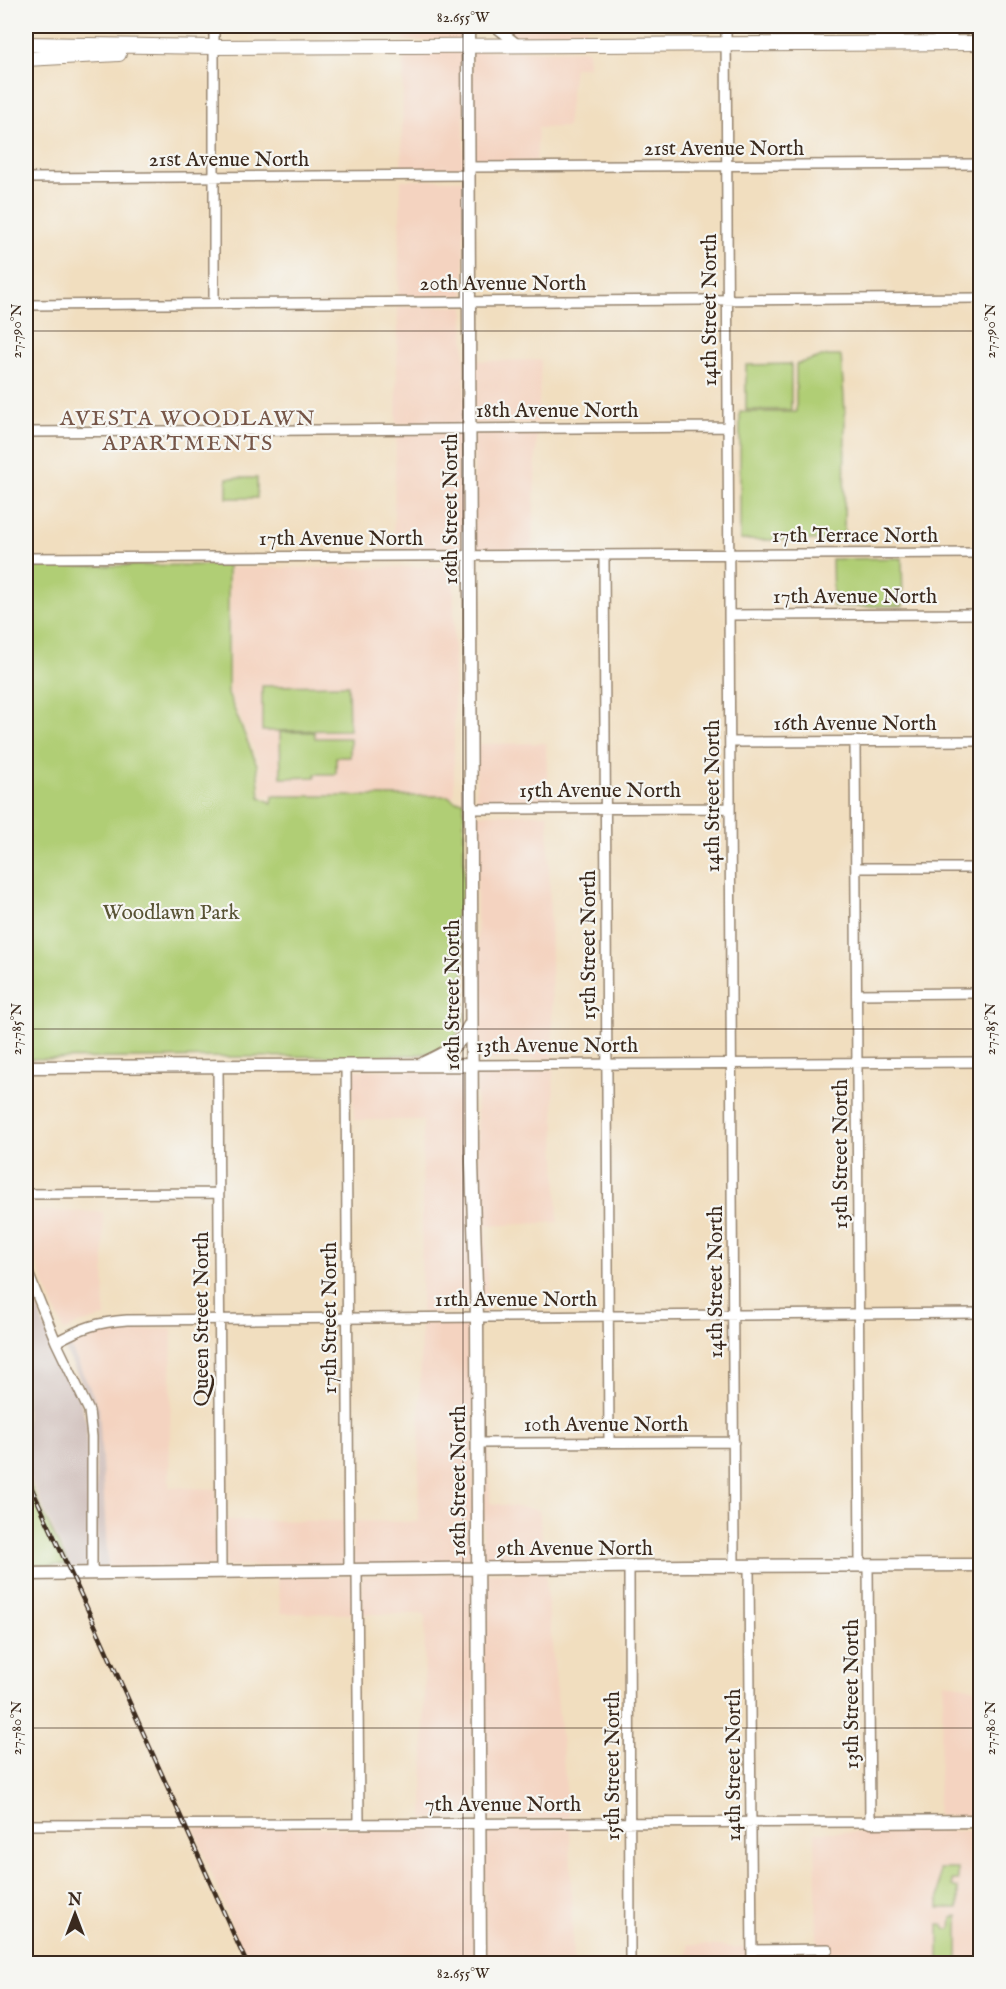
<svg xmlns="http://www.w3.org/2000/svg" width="1006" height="1989" viewBox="0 0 1006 1989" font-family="'IM FELL English',serif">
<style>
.built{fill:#f4d3c0}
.industrial{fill:#d0c0bc}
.green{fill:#b0ce75;stroke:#767c4a;stroke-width:1.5}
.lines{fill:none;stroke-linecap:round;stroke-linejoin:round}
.minor-casing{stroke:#96846e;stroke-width:12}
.tertiary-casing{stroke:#96846e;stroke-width:15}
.secondary-casing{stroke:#96846e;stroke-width:16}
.minor{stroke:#fff;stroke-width:9}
.tertiary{stroke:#fff;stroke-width:12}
.secondary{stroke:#fff;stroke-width:14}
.rail-casing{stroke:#3b2a1e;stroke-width:4.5}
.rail{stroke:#f6f6f2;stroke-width:2;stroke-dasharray:7;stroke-linecap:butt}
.ticks{fill:none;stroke:#3b2a1e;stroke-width:1.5;stroke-opacity:0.45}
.labels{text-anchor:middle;stroke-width:4.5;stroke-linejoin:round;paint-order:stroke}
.street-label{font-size:21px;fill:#3b2a1e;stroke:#f6f6f2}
.park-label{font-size:21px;fill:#585334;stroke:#f6f6f2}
.neighbourhood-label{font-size:22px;letter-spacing:1.5px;fill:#765648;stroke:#f6f6f2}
.neatline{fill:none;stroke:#3b2a1e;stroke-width:2}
.ticks-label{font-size:15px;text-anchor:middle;fill:#3b2a1e}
</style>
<rect width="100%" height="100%" fill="#f6f6f2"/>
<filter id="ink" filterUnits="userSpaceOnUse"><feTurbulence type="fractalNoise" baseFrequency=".0167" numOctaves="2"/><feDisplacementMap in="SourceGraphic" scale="12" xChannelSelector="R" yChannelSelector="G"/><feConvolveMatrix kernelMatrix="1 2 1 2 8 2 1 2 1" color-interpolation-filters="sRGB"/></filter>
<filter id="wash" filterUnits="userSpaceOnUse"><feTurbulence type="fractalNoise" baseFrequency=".008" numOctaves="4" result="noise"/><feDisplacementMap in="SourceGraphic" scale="24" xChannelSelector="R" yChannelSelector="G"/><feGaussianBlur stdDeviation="1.35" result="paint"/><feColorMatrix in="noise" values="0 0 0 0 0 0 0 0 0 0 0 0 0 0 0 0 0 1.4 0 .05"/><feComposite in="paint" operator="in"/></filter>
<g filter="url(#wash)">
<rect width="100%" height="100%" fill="#f1debf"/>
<path class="built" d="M404 26H464V41H404Z
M502 26H586L587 40 521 41Z
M588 50 589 67H574L567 127 538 128 536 162H473L472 51H518L521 52 522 51Z
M404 51H464V170L401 171Z
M401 180H464V296L398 297Z
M464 306 465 424H396L398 307Z
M473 306H480L479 361 541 360 538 423 474 424Z
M465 433V551H393L396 434Z
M474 433H537L532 550H474Z
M449 567 454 573V796H263L260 764 230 693V568Z
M546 743 548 804H476V744Z
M476 814H548L553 1059 479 1060Z
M476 1069H553L558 1222 486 1226 487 1312H481Z
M351 1070H467L472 1312 421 1313 423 1120H354Z
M26 1211 103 1212 105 1317 78 1324 64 1332 26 1238Z
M473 1322 474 1564 353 1566V1521L418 1522 421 1323Z
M105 1327V1330L172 1329 169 1487 216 1489V1566L108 1568 99 1408 68 1341 80 1334Z
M482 1448H489L490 1503 539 1510 545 1563H483Z
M225 1520 344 1521V1566H225Z
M474 1573 475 1819H423L425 1614H362V1576Z
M483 1573H545L569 1819H484Z
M277 1576H353V1614L281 1613Z
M944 1682 980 1689V1816H937Z
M194 1828H328L422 1832 423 1828 475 1829 476 1963H246Z
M484 1829H570L573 1963H485Z
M980 1831V1963L762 1964V1954L817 1953 815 1832Z
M688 1944 747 1948V1963H688Z"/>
<path class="industrial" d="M26 1279 50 1340 80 1399 87 1424 88 1568H67L69 1564 26 1470Z
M68 1341 99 1408 108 1568H97L95 1423 86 1392 62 1344Z"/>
<path class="green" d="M825 356H841L845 412 844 540H740V412H796V364Z
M791 364V410H746V365Z
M227 478H257V498H227Z
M902 558 903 606 833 607 832 559Z
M228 565V694L257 765 260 797 272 803 273 796H448L455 801H464V1018C460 1032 453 1044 439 1050 426 1057 380 1055 363 1056L26 1059V566Z
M348 685 349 730 262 731V686Z
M280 732H314L315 738H350V757H336V774H315V777L281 778Z
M26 1476 68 1565H26Z
M939 1869H958V1880H952V1886L958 1888V1908H939Z
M958 1917V1963H939V1925H944L945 1929H951L952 1918Z"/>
</g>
<g filter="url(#ink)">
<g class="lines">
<defs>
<path id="minor" d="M214 26V303
M494 26 520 46
M726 26 734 1567
M952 43V26
M468 167 980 164
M26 178 468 175
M26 305 980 298
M26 432 728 427
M604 555 609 1442
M26 558 980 553
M729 615 980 614
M855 741 860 1566
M730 742 980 741
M470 809 730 808
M856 868H980
M857 994 980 993
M346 1065 349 1571
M471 1065 980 1062
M218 1066 221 1571
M26 1194 219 1193
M26 1268 56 1342 89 1411 92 1437V1573
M56 1342C81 1328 98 1322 127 1320L980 1313
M478 1443 734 1442
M749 1567 752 1964
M629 1568 630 1964
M357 1571 359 1823
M26 1825 870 1822 868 1566
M752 1950 828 1949"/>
<path id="tertiary" d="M468 26 472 1162 477 1317 480 1964
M424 1063C444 1054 460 1046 469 1026
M26 1067 471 1065
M26 1574 687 1566 980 1565
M870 1822 980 1821"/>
<path id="secondary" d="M26 44 214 47 980 43
M26 59 119 54"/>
</defs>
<use href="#minor" class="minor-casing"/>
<use href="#tertiary" class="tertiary-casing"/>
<use href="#secondary" class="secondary-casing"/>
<use href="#minor" class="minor"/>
<use href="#tertiary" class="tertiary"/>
<use href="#secondary" class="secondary"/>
<defs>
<path id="rail" d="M26 1476 93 1621 247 1964"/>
</defs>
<use href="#rail" class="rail-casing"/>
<use href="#rail" class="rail"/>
</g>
</g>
<path class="ticks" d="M463 26V1964M26 331H980M26 1029H980M26 1728H980"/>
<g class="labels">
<g class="street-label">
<text x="724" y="155">21st Avenue North</text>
<text x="229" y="166">21st Avenue North</text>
<text x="503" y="290">20th Avenue North</text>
<text transform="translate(709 310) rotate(-90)" y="7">14th Street North</text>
<text x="557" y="417">18th Avenue North</text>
<text transform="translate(450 509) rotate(-90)" y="7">16th Street North</text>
<text x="855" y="542">17th Terrace North</text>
<text x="341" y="545">17th Avenue North</text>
<text x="855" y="603">17th Avenue North</text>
<text x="855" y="730">16th Avenue North</text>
<text x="600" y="797">15th Avenue North</text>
<text transform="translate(712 796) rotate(-90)" y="7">14th Street North</text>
<text transform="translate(588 945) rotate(-90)" y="7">15th Street North</text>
<text transform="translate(452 995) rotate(-90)" y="7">16th Street North</text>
<text x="557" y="1052">13th Avenue North</text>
<text transform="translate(840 1154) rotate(-90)" y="7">13th Street North</text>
<text transform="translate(715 1282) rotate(-90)" y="7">14th Street North</text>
<text x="516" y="1306">11th Avenue North</text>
<text transform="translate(329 1318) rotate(-90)" y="7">17th Street North</text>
<text transform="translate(201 1319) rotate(-90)" y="7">Queen Street North</text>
<text x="606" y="1431">10th Avenue North</text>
<text transform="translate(458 1481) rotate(-90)" y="7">16th Street North</text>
<text x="575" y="1555">9th Avenue North</text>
<text transform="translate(851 1694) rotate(-90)" y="7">13th Street North</text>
<text transform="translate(733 1765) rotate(-90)" y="7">14th Street North</text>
<text transform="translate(612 1766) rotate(-90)" y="7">15th Street North</text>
<text x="503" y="1811">7th Avenue North</text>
</g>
<g class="park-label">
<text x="171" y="919">Woodlawn Park</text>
</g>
<g class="neighbourhood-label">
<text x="188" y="425">AVESTA WOODLAWN<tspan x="188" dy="25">APARTMENTS</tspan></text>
</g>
</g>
<rect width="1006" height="1989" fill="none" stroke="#f6f6f2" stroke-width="66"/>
<g transform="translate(75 1914)" stroke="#f6f6f2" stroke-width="4.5" paint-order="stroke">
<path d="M0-4.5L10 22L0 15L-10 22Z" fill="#3b2a1e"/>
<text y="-9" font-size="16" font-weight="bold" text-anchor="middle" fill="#3b2a1e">N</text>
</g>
<rect x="33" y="33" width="940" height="1923" class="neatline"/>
<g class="ticks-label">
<text x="463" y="22">82.655°W</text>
<text transform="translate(16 331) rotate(-90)" y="5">27.790°N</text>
<text transform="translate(990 331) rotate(-90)" y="5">27.790°N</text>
<text transform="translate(16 1029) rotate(-90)" y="5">27.785°N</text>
<text transform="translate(990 1029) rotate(-90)" y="5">27.785°N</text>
<text transform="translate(16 1728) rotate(-90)" y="5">27.780°N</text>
<text transform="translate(990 1728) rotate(-90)" y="5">27.780°N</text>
<text x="463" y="1978">82.655°W</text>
</g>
</svg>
